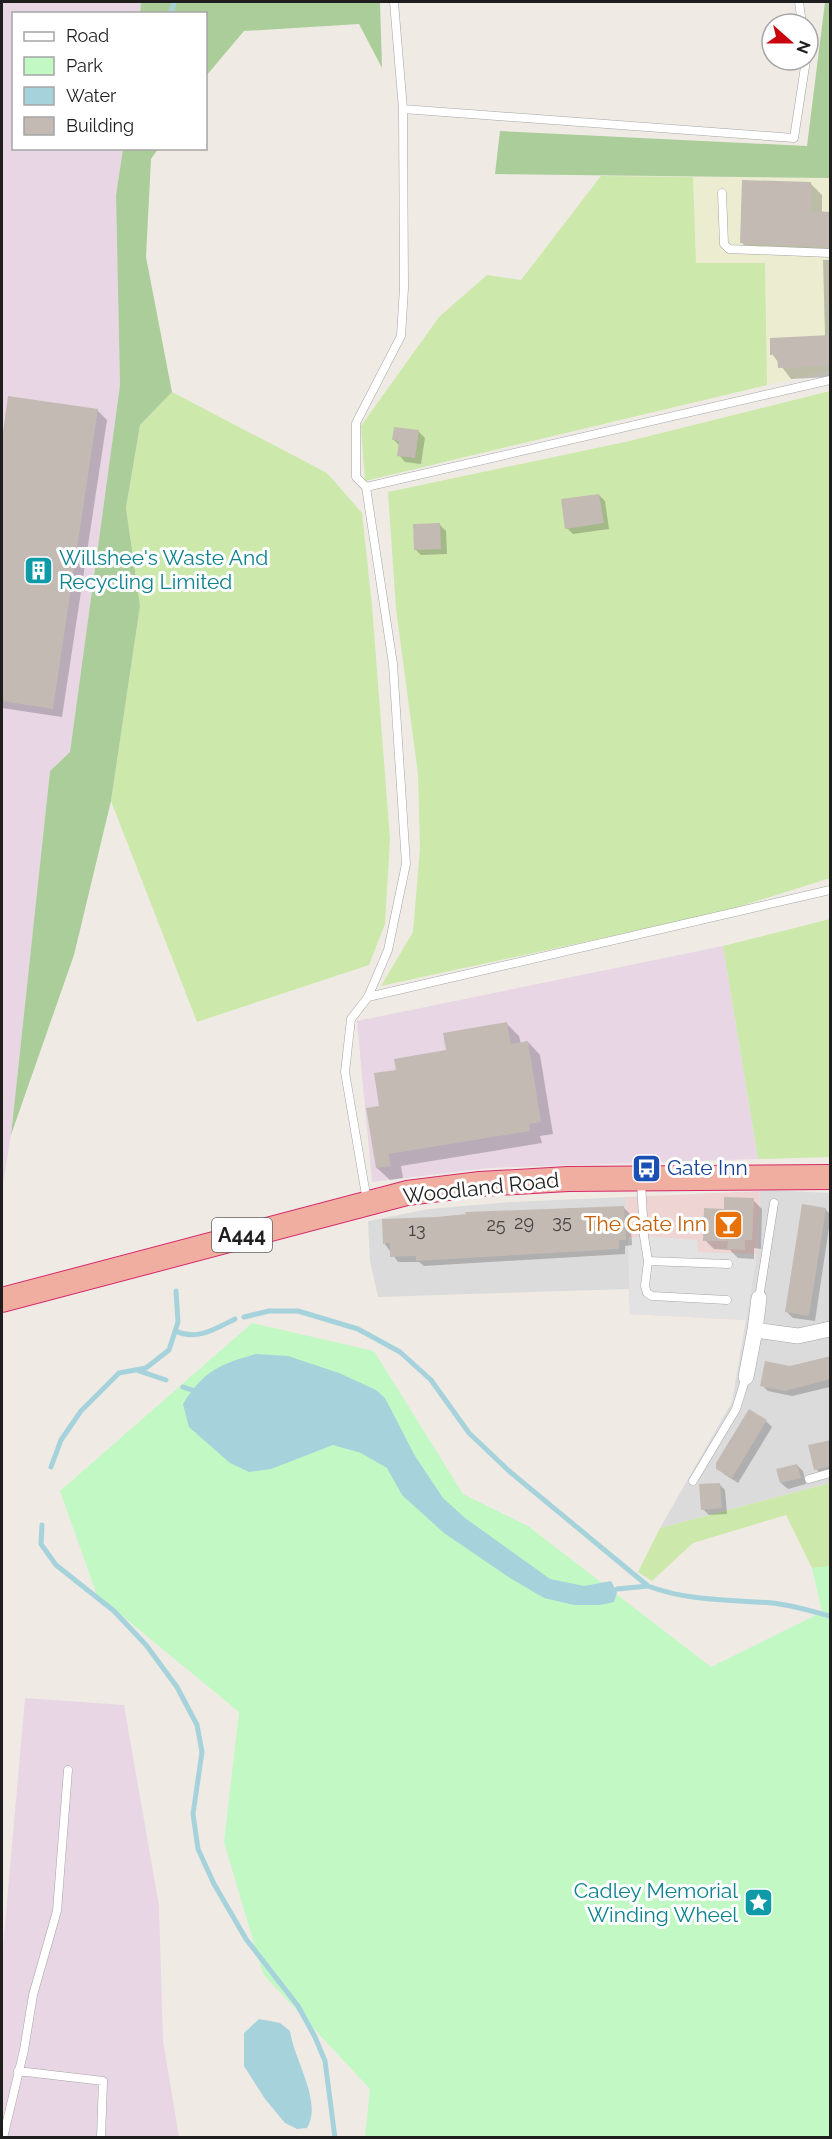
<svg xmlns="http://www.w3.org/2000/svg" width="832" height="2139" viewBox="0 0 832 2139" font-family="Raleway,sans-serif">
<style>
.residential{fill:#dcdbdb}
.commercial{fill:#efd4d4}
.industrial{fill:#e8d6e5}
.farmland{fill:#ecedd0}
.grass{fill:#cce8ab}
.forest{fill:#abcd9a}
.park{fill:#c2f8c4}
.parking{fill:#e2e2e2}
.water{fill:#a6d2dc}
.shadow{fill:#0003}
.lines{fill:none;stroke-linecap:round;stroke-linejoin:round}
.stream{stroke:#a6d2dc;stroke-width:5}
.building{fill:#c3bab4}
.service-casing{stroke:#a5a5a5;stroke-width:9}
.minor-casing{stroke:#a5a5a5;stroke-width:16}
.trunk-casing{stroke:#d6286b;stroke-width:26}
.service{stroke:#fff;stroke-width:8}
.minor{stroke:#fff;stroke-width:15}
.trunk{stroke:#f0aea0;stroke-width:24}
.labels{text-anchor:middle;stroke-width:6;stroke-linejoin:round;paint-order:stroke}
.number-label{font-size:18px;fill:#474544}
.shield{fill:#fff;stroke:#626262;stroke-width:1.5}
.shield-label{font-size:20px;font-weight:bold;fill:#1e1e1e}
.culture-label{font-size:21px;fill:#0d838f;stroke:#fff;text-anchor:start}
.transit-label{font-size:21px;fill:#164399;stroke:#fff;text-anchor:start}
.street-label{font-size:21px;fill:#1e1e1e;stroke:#fff}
.food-label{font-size:21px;fill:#c56008;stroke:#fff;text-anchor:end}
</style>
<rect width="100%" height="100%" fill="#efebe4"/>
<path class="residential" d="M770 1190 830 1193V1483L660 1528 732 1402 757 1254 760 1191Z
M626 1197 630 1289 378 1297 370 1261 368 1221 429 1209 511 1202Z"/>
<path class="commercial" d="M760 1191 757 1254 746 1320 630 1314 626 1197Z"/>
<path class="industrial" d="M2 2H141L140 13 14 14V148L123 149 116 195 120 385 70 752 50 771 11 1135 2 1190Z
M723 946 758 1159 489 1168 372 1182 357 1021Z
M25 1698 124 1705 159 1906 163 2040 179 2137 2 2138V1959Z"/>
<path class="farmland" d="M693 177 830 178V371L767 385 765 264 696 263Z"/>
<path class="grass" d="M601 176 693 177 696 263H765L767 385 365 481 361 426 439 317 487 275 521 280Z
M830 391V878L722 912 381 986 413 932 420 848 418 774 396 609 388 492 625 442Z
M172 392 327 473 362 513 372 606 390 839 385 924 369 965 197 1022 111 801 140 606 126 508 140 425Z
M830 919V1157L758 1159 723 946Z
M830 1483V1566L812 1568 786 1515 693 1543 652 1581 638 1572 660 1528Z"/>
<path class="forest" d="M141 2H380L382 68 359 24 244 31 206 76V14L140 13Z
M825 2H830V178L495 174 500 131 807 146Z
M123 149H158L151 159 146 257 172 392 140 425 126 508 140 606 111 801 74 955 11 1135 50 771 70 752 120 385 116 195Z"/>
<path class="park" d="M252 1323 374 1351 463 1494 528 1526 711 1667 822 1612 812 1568 830 1566V2137H365L370 2089 263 1974 224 1842 239 1712 97 1595 60 1491Z"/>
<path class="parking" d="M644 1236 697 1240 698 1252 757 1254 746 1320 630 1314 628 1238Z"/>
<path class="water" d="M256 1354 288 1356 339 1373 376 1390 385 1398 415 1456 443 1498 465 1518 550 1579 584 1586 611 1581 617 1592 614 1602 600 1605H574L544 1598 510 1578 444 1533 402 1495 387 1468 361 1453 333 1445 271 1469 249 1472 230 1463 189 1427 183 1404C204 1371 218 1365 256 1354Z
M259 2019 280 2023 290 2031C294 2060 323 2102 307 2128L297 2129 285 2123 265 2099 244 2066V2033Z"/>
<path class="shadow" d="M810 183 822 195V213H830V377L791 379 772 354 825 337 823 260H830V257L753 254 742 243Z
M9 397 97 410 107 420 62 717 2 708V450Z
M419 432 425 438 421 464 405 462 399 455 400 446 393 439Z
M599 495 605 501 609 529 573 534 567 528Z
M440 525 446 531 447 554 421 555 415 549Z
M507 1024 519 1036 521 1044 528 1042 540 1055 553 1134 540 1136 542 1143 401 1166 403 1178 390 1180 377 1168 380 1107 397 1071Z
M753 1200 762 1209 761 1249 754 1248V1259L738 1258 730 1250 714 1249 705 1240Z
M624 1208 630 1214 632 1245 625 1246V1254L424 1266 419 1262H398L384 1243Z
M825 1209 830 1214V1221L815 1321 793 1318 787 1312Z
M830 1357V1387L792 1396 768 1391 762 1385 790 1367Z
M766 1421 772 1427 738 1483 724 1474 718 1468Z
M830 1449V1473L822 1475 816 1469Z
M797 1465 803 1471 806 1484 788 1489 781 1483Z
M719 1484 725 1490 727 1514 709 1515 703 1509Z"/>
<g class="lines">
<path class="stream" d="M171 14 174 2
M244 1317 269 1311H298L358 1329 400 1352 431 1380 469 1433 509 1471 648 1586C687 1601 730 1600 772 1603 792 1605 811 1611 830 1616
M175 1331C197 1341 215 1329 235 1319
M139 1371 166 1380
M183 1387 192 1390
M51 1467 61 1440 81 1411 119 1373 146 1368 169 1350 178 1322 176 1291
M42 1525 41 1544 56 1565 114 1611 146 1645 177 1687 197 1725 202 1752 193 1814 198 1849 214 1884 246 1939 298 2006 315 2037 325 2061 335 2138
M617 1589 648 1586"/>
</g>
<path class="building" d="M742 180 811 182V211L831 212V247L740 243Z
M831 335V366L778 368 777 355H770V338Z
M8 396 98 409 53 709 2 701V440Z
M394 427 419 430 415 458 397 456 399 441 392 440Z
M599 494 604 523 565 529 561 499Z
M440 523 441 549 414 550 413 524Z
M507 1022 511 1044 528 1041 541 1122 529 1124 530 1131 389 1154 391 1166 376 1168 366 1108 379 1106 374 1073 396 1070 394 1059 446 1050 443 1033Z
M724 1197 754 1198 752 1240H745V1250L727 1249 728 1241H703L704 1208 724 1209Z
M802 1204 826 1208 809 1316 785 1312Z
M624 1206 626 1240H619V1249L416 1261V1256L390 1257V1243L383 1244 382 1219 436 1217 466 1214 465 1212Z
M831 1356V1379L785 1391 760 1386 765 1361 790 1366Z
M749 1409 767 1420 732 1478 716 1469V1463Z
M831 1440V1466L814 1470 808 1445Z
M797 1464 801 1478 780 1483 776 1469Z
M720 1483 722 1508 701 1510 699 1484Z"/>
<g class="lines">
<defs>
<path id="service" d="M799 2 802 24
M403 109 794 138 806 60
M722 193 724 244 729 249 830 253
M366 487 830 380
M368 997 830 890
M641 1181 644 1236 648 1261 728 1264
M367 1201 345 1072 351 1019 368 997 388 950 406 864 393 664 366 487 356 477V423L401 336 404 288 403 109 394 2
M648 1261 645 1286 647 1293 652 1296 727 1300
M759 1298 774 1203
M809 1479 830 1473
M693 1481 736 1409 746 1377
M18 2071 103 2081 101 2138
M3 2138 24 2050 33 1995 57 1911 68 1770"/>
<path id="minor" d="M759 1298 755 1330 798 1336 830 1329
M746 1377 755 1330"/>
<path id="trunk" d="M2 1300 407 1193 480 1184 568 1179 830 1177"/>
</defs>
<use href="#service" class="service-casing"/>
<use href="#minor" class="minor-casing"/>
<use href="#trunk" class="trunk-casing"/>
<use href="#service" class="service"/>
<use href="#minor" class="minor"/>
<use href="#trunk" class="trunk"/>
</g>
<defs>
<symbol id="building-square" viewBox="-11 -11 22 22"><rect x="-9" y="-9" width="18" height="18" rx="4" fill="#0f9aa8" stroke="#fff"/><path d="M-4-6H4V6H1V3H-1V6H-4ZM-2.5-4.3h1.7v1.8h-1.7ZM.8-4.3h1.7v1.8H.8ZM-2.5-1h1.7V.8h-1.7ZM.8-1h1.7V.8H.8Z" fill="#fff"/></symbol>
<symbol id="bus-square" viewBox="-11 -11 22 22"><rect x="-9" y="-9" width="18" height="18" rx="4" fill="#1a4fb4" stroke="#fff"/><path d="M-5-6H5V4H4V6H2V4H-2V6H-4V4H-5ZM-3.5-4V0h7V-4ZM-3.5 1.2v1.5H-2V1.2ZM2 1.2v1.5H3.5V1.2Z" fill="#fff"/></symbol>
<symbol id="bar-square" viewBox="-11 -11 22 22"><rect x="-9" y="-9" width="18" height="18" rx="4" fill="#e8710a" stroke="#fff"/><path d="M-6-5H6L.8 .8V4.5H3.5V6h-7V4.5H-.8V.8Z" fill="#fff"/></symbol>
<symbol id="sight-square" viewBox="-11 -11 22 22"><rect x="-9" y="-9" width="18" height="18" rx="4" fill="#0f9aa8" stroke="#fff"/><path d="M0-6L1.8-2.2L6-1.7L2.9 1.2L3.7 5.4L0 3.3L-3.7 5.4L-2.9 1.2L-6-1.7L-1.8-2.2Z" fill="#fff"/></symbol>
</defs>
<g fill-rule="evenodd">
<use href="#building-square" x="22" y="554" width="33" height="33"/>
<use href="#bus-square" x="630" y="1152" width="33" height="33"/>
<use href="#bar-square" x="712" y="1208" width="33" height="33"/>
<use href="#sight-square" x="742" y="1886" width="33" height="33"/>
</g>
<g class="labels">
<g class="number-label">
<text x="562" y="1228">35</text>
<text x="524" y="1229">29</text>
<text x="496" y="1231">25</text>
<text x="417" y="1236">13</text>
</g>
<rect class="shield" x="212" y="1218" width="60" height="34" rx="4.5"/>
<g class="shield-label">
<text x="242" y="1242">A444</text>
</g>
<g class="culture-label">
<text x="59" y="565">Willshee's Waste And<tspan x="59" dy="24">Recycling Limited</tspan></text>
<text x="738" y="1898" text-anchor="end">Cadley Memorial<tspan x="738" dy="24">Winding Wheel</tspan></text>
</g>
<g class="transit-label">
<text x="667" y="1175">Gate Inn</text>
</g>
<g class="street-label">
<text transform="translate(481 1188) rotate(-6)" y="7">Woodland Road</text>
</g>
<g class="food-label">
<text x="707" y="1231">The Gate Inn</text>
</g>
</g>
<rect width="832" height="2139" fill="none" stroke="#1e1e1e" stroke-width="6"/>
<rect x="12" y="12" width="195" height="138" fill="#ffffff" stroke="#a5a5a5" stroke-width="1.5"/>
<rect x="24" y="32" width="30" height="9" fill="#ffffff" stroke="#a5a5a5" stroke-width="1.5"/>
<text x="66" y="42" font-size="18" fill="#1e1e1e">Road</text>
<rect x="24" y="57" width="30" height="18" fill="#c2f8c4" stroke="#a5a5a5" stroke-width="1.5"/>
<text x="66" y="72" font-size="18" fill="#1e1e1e">Park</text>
<rect x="24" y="87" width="30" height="18" fill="#a6d2dc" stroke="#a5a5a5" stroke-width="1.5"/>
<text x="66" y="102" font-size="18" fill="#1e1e1e">Water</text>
<rect x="24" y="117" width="30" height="18" fill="#c3bab4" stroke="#a5a5a5" stroke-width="1.5"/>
<text x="66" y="132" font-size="18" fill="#1e1e1e">Building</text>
<g transform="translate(790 42) rotate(111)"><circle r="28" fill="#ffffff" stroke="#a5a5a5" stroke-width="1.5"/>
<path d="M0-4.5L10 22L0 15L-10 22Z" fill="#c8040d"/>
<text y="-9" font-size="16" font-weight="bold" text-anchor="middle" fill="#1e1e1e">N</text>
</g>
</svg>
